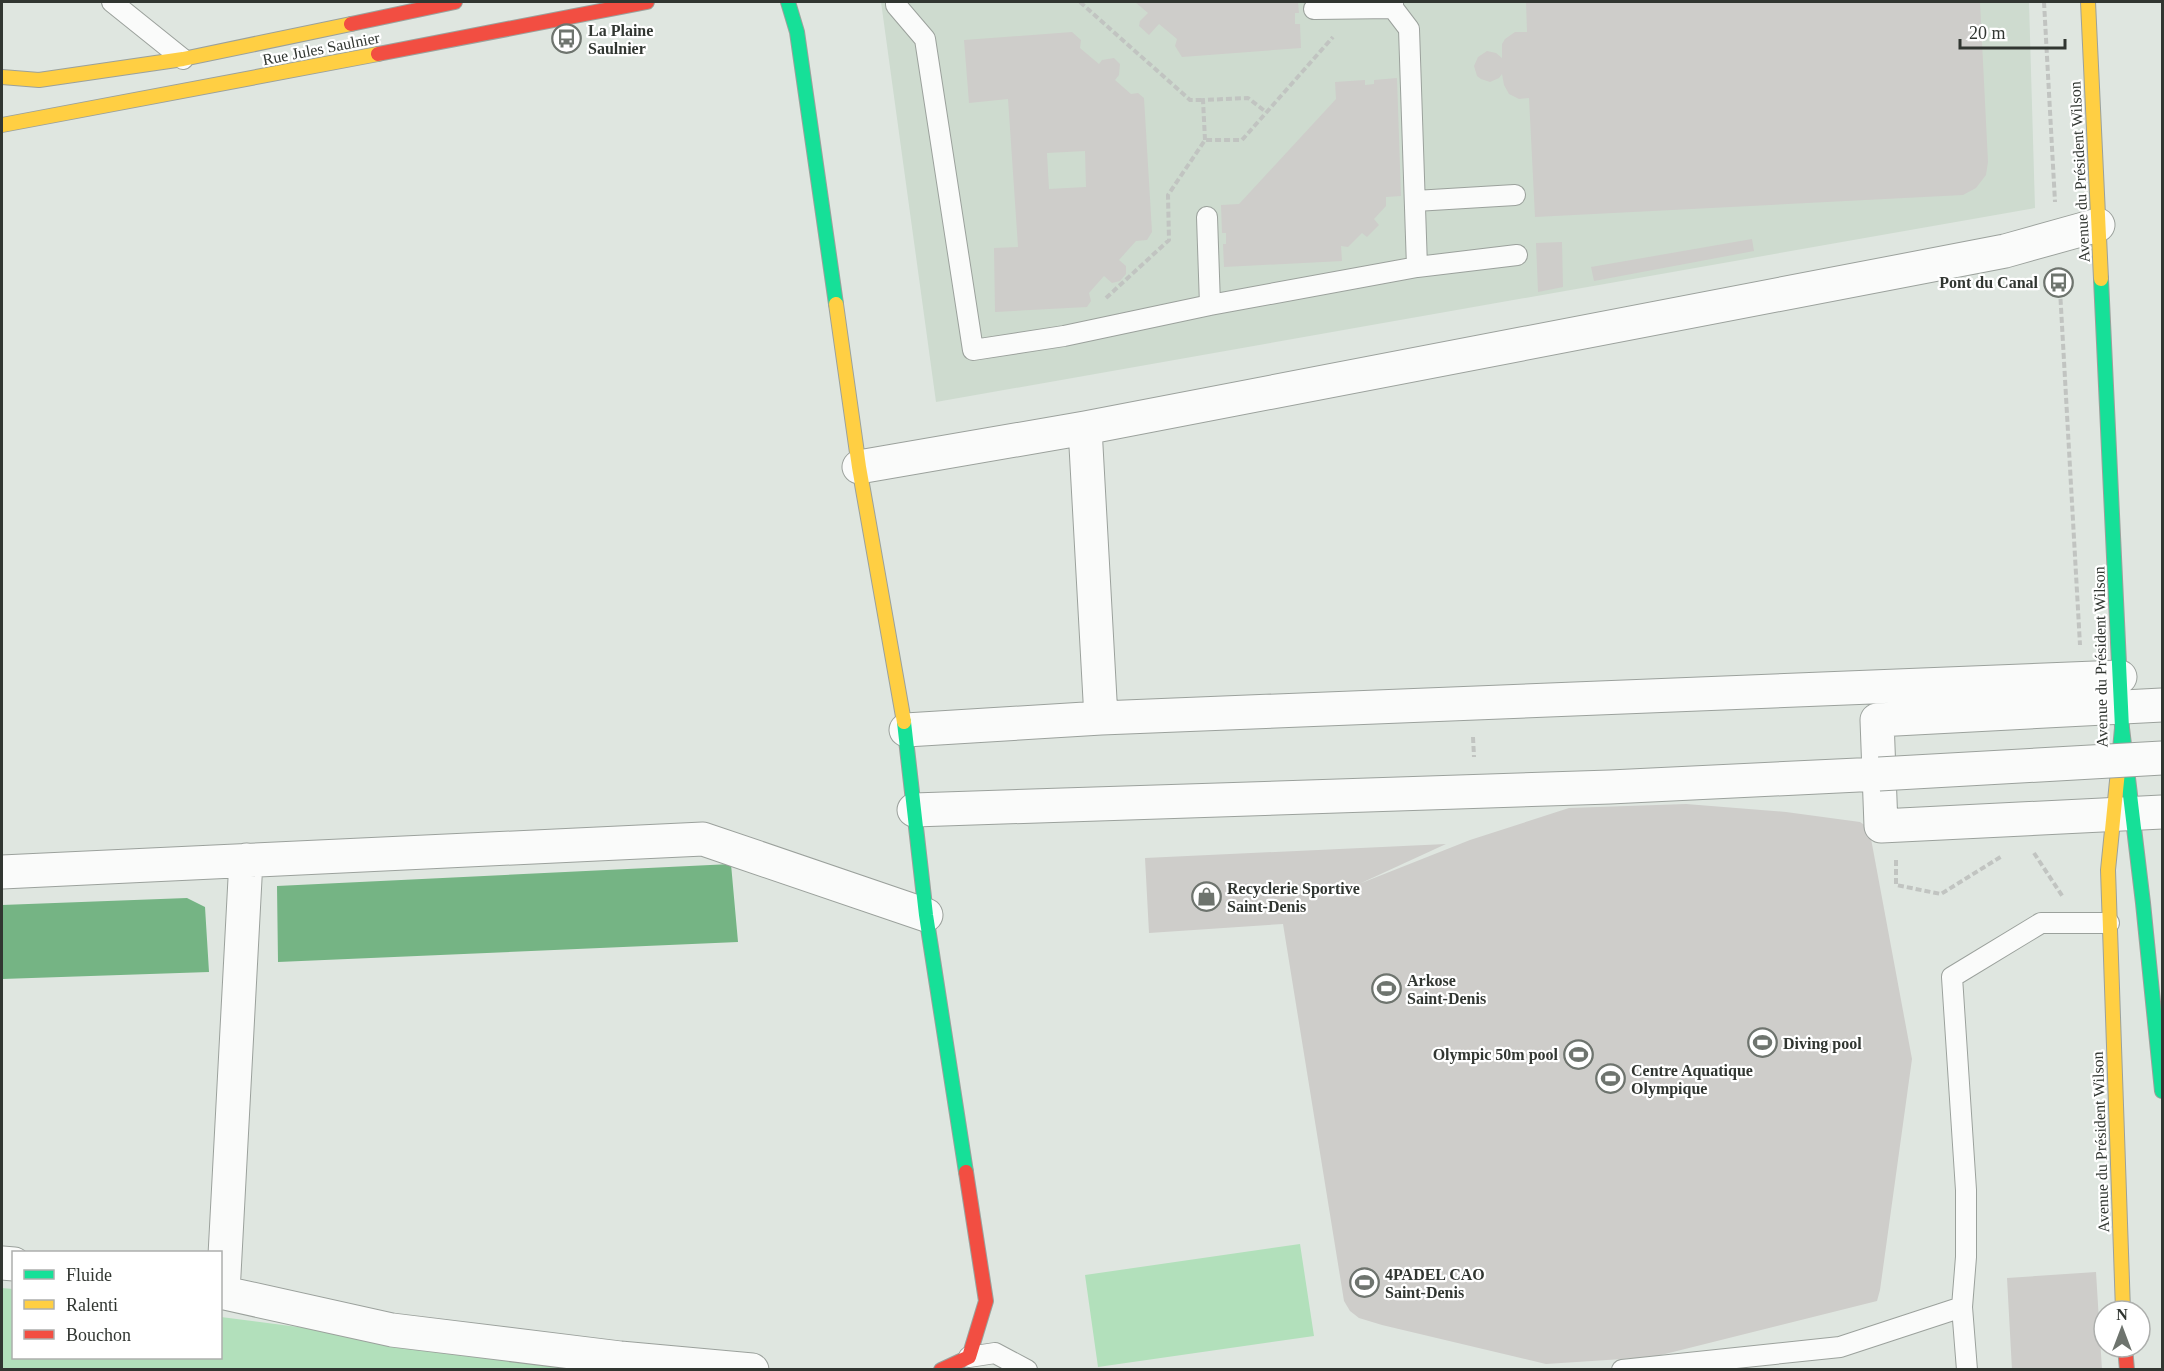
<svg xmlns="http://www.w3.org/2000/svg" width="2164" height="1371" viewBox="0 0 2164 1371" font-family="'Times New Roman',serif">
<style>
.built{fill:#cedbcf}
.green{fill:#b2e0bb}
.water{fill:#75b484}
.building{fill:#cecdca;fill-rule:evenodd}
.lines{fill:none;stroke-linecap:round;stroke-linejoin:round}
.lane-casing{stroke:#9ba19c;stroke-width:22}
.street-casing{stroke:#9ba19c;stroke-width:35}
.fast-casing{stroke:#9ba19c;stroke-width:16}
.slow-casing{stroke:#9ba19c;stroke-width:16}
.jam-casing{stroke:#9ba19c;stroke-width:16}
.path{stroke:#c1c4c1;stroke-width:4;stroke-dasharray:6 3;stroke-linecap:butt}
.lane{stroke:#fafbfa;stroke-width:20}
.street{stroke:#fafbfa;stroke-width:33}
.fast{stroke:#16e098;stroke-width:14}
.slow{stroke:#ffcf43;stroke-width:14}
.jam{stroke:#f24e42;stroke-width:14}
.street-bridge-casing{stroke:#9ba19c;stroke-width:35;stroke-linecap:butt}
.street-bridge{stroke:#fafbfa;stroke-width:33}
.labels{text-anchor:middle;stroke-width:4.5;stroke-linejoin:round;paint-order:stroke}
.poi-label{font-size:16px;font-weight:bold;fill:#313631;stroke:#fff;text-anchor:start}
.street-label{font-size:16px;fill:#313631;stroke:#fff}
</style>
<rect width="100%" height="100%" fill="#dfe6e0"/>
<path class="built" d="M881 2H2029L2035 208 936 402Z"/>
<path class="green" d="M1300 1244 1314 1336 1098 1367 1085 1275Z
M2 1288 13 1289 14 1358H220L221 1317 621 1369H2Z"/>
<path class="water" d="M731 864 738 942 278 962 277 886Z
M187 898 205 907 209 972 2 979V905Z"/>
<path class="building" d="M1135 2H1298L1299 13H1295V24H1300L1301 48 1182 57 1175 46 1177 39 1159 24 1149 35 1139 26 1140 21 1148 13Z
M1526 2H1980L1988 162 1986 175 1976 188 1963 195 1535 217 1529 98 1519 99 1509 94 1504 85 1502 74 1499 78 1490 82 1481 79 1477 76 1474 66 1478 57 1487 51 1496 53 1502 58V44L1505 39 1515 32H1527Z
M1072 32 1081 40 1080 48 1099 64 1102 60 1114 58 1120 64 1119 75 1115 80 1131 94 1138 93 1144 98 1152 232 1147 240 1136 241 1119 260 1126 266V274L1120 281 1112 283 1104 276 1089 293 1091 301 1087 307 995 312 994 248 1018 247 1008 99 969 103 964 40ZM1085 151 1086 187 1049 189 1047 153Z
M1397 78 1401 196 1386 197V206L1374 219 1379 225 1367 237 1362 233 1348 247 1341 246 1342 261 1224 267 1223 244H1226V233H1222L1221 205 1239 204 1336 99 1335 82 1365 80V85L1374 84V80Z
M1752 239 1754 251 1594 281 1591 267Z
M1562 242 1563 287 1538 292 1536 243Z
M1686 804 1786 812 1860 822 1869 828 1912 1059 1880 1290 1877 1301 1653 1357 1546 1364 1382 1325 1359 1318 1350 1311 1344 1301 1283 924 1149 933 1145 858 1446 844 1359 884 1470 840 1569 808Z
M2096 1272 2102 1370H2012L2007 1278Z"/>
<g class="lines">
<defs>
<path id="lane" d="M112 2 183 59
M896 2V5L925 39 973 350 1064 336 1210 305 1417 267 1409 29 1393 8V2
M1314 9 1393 8
M1415 201 1515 195
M1207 217 1210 305
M1417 267 1517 255
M969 1357 995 1353 1027 1370
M1622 1370 1840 1347 1962 1307
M1967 1370 1962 1307 1966 1257V1190L1952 977 2041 923H2109"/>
<path id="street" d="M1085 428 1101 718
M859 467 1085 428 2005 251 2098 225
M2162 705 1877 720 1881 826 2162 812
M906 730 1101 718 2120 677
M914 810 1610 787 1879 774
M2 872 703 839 926 915
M2 1263 14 1264
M220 1292 392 1330 620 1358 752 1370
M223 1293 246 860"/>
<path id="fast" d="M788 2 797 32 836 304
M2101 279 2122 728 2118 771
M904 722 926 915 966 1172
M2122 728 2143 903 2162 1091"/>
<path id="slow" d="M2088 2 2101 279
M2 77 39 80 183 59 351 24
M2 125 378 54
M836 304 859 467 904 722
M2118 771 2108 870 2123 1311"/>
<path id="jam" d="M351 24 455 2
M378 54 647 2
M2125 1347 2127 1370
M941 1370 969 1357 986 1301 966 1172"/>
</defs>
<use href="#lane" class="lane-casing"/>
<use href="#street" class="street-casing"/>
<use href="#fast" class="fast-casing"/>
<use href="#slow" class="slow-casing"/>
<use href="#jam" class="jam-casing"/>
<path class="path" d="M1080 2 1190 100H1203
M2044 2 2055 202
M1205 140 1203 100 1248 98 1266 112
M2059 272 2080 645
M1106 298 1169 240 1168 195 1205 140H1242L1333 37
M1473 737 1474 757
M2034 853 2063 897
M1896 860V885L1941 894 2002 856"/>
<use href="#lane" class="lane"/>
<use href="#street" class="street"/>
<use href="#fast" class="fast"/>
<use href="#slow" class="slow"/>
<use href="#jam" class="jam"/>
<defs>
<path id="street-bridge" d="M1879 774 2162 758"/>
</defs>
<use href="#street-bridge" class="street-bridge-casing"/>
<use href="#street-bridge" class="street-bridge"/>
</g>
<defs>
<symbol id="bus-ring" viewBox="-11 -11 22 22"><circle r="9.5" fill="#fff" stroke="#6e746e" stroke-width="1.5"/><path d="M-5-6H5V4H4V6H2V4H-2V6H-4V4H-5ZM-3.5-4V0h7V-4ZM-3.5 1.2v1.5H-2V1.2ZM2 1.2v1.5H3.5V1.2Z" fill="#6e746e"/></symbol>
<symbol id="shop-ring" viewBox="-11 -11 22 22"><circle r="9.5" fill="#fff" stroke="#6e746e" stroke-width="1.5"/><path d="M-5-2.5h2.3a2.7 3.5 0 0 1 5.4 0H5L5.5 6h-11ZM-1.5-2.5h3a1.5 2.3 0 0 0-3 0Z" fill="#6e746e"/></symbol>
<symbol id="stadium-ring" viewBox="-11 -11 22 22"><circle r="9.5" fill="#fff" stroke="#6e746e" stroke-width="1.5"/><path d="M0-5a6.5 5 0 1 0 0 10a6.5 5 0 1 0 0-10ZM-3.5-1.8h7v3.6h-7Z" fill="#6e746e"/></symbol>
</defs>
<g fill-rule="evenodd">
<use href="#bus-ring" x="550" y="22" width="33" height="33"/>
<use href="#bus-ring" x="2042" y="266" width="33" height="33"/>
<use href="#shop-ring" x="1190" y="880" width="33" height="33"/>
<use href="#stadium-ring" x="1370" y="972" width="33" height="33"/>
<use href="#stadium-ring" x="1746" y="1026" width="33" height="33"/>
<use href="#stadium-ring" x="1562" y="1038" width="33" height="33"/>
<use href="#stadium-ring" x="1594" y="1062" width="33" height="33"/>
<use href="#stadium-ring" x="1348" y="1266" width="33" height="33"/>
</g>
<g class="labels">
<g class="poi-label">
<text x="588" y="36">La Plaine<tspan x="588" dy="18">Saulnier</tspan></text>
<text x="2038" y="288" text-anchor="end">Pont du Canal</text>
<text x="1227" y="894">Recyclerie Sportive<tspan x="1227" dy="18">Saint-Denis</tspan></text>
<text x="1407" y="986">Arkose<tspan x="1407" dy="18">Saint-Denis</tspan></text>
<text x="1783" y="1049">Diving pool</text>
<text x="1558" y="1060" text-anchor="end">Olympic 50m pool</text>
<text x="1631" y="1076">Centre Aquatique<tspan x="1631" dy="18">Olympique</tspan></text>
<text x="1385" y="1280">4PADEL CAO<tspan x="1385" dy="18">Saint-Denis</tspan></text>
</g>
<g class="street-label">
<text transform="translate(321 48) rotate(-11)" y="6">Rue Jules Saulnier</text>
<text transform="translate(2079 172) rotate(-93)" y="6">Avenue du Président Wilson</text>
<text transform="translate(2100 657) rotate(-91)" y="6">Avenue du Président Wilson</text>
<text transform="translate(2100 1142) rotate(-92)" y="6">Avenue du Président Wilson</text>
</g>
</g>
<rect width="2164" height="1371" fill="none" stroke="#313631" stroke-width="6"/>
<rect x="12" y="1251" width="210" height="108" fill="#ffffff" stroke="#adafad" stroke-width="1.5"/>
<rect x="24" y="1270" width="30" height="9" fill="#16e098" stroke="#adafad" stroke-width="1.5"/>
<text x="66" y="1281" font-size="18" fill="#313631">Fluide</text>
<rect x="24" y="1300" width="30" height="9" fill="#ffcf43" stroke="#adafad" stroke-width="1.5"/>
<text x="66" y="1311" font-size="18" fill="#313631">Ralenti</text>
<rect x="24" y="1330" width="30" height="9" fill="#f24e42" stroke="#adafad" stroke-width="1.5"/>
<text x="66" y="1341" font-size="18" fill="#313631">Bouchon</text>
<g transform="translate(2122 1329)"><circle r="28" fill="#ffffff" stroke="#adafad" stroke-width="1.5"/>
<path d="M0-4.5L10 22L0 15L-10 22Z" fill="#6e746e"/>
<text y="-9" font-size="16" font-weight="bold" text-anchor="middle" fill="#313631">N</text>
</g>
<path d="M1960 39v9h105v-9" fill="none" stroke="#313631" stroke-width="3"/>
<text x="1969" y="39" font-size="18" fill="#313631" stroke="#ffffff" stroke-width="4.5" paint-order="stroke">20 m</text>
</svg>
